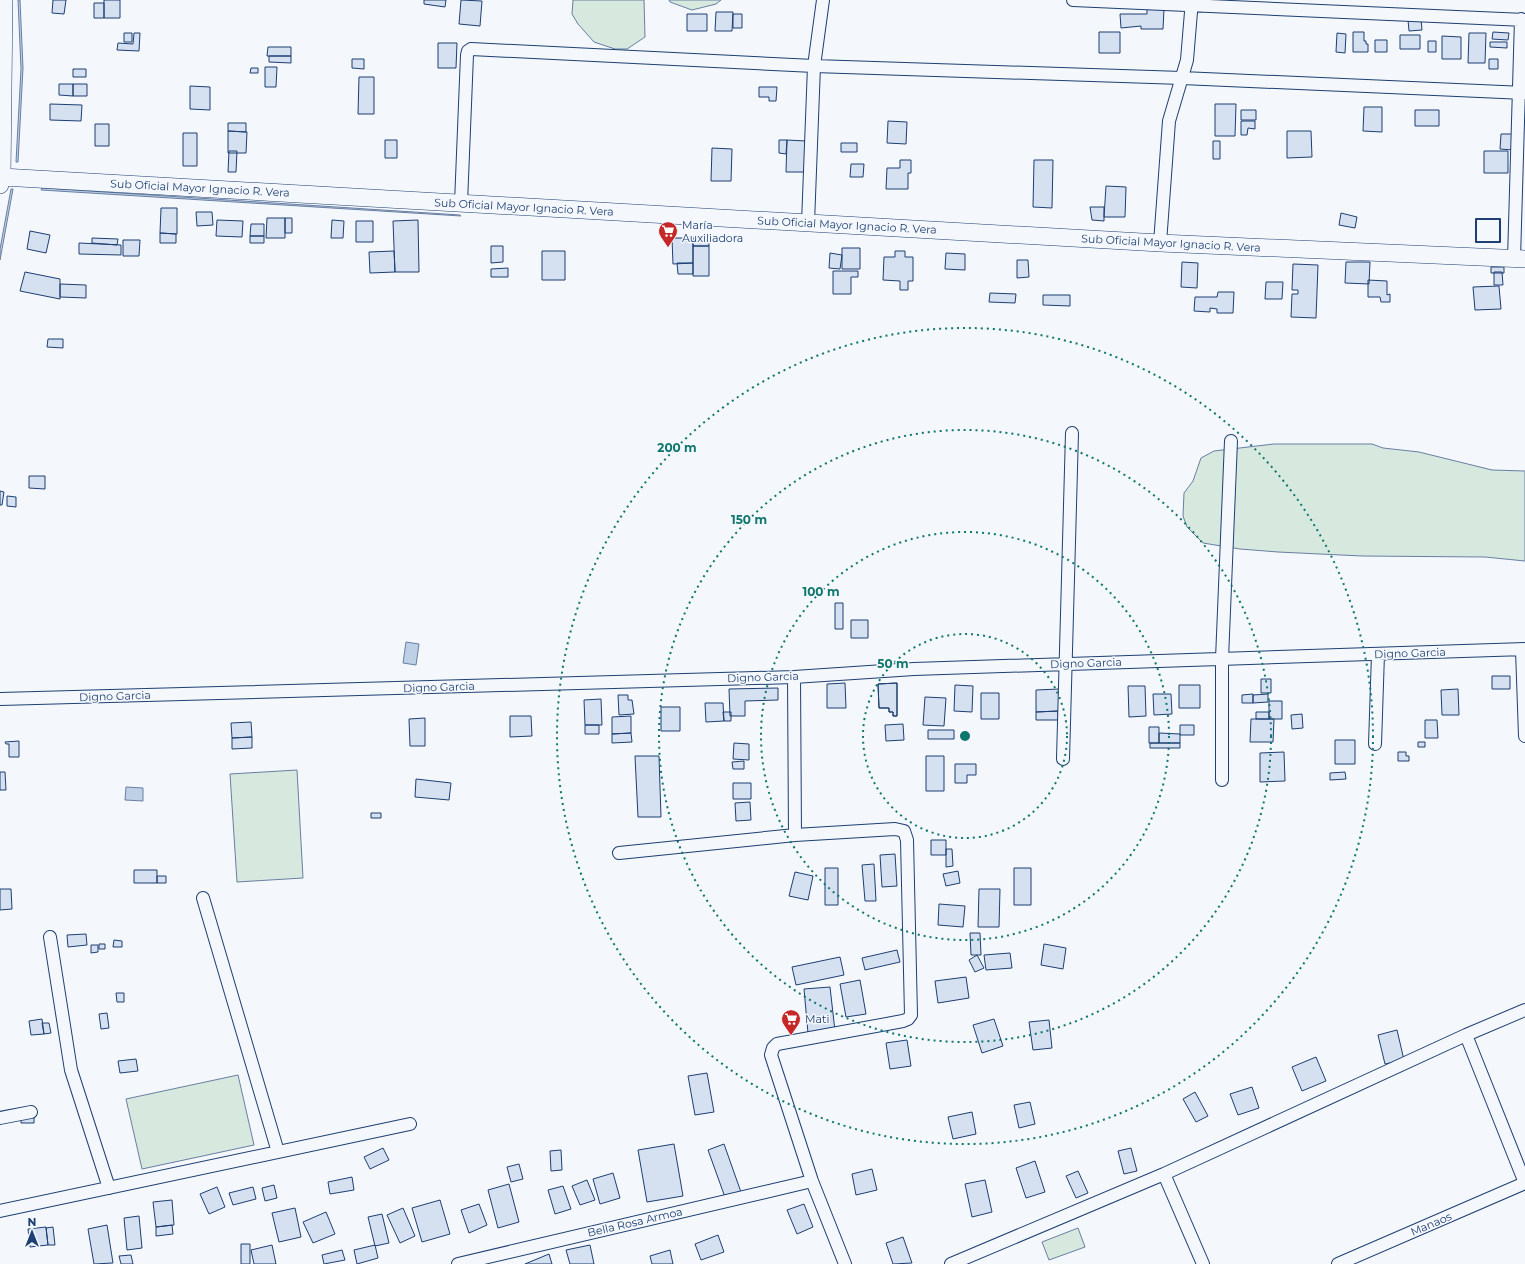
<svg xmlns="http://www.w3.org/2000/svg" width="1525" height="1264" viewBox="0 0 1525 1264" font-family="Montserrat,sans-serif">
<style>
.green{fill:#d7e8df;stroke:#687fa3}
.water{fill:#bed0e5;stroke:#687fa3}
.building{fill:#d5e0f0;stroke:#1d3f73}
.lines{fill:none;stroke-linecap:round;stroke-linejoin:round}
.street-casing{stroke:#1d3f73;stroke-width:14}
.secondary-casing{stroke:#1d3f73;stroke-width:18}
.street{stroke:#f4f7fb;stroke-width:12}
.secondary{stroke:#f4f7fb;stroke-width:17}
.wall{stroke:#1d3f73;stroke-width:2}
.ring{fill:none;stroke:#0f766e;stroke-width:2;stroke-dasharray:2 4}
.labels{text-anchor:middle;stroke-width:3;stroke-linejoin:round;paint-order:stroke}
.street-label{font-size:11px;fill:#1d3f73;stroke:#f4f7fb}
.poi-label{font-size:11px;fill:#1d3f73;stroke:#f4f7fb;text-anchor:start}
.centre{fill:#0f766e;stroke:#f4f7fb;stroke-width:2}
.ring-label{font-size:12px;text-anchor:middle;font-weight:bold;fill:#0f766e;stroke:#f4f7fb;stroke-width:3;stroke-linejoin:round;paint-order:stroke}
</style>
<rect width="100%" height="100%" fill="#f4f7fb"/>
<path class="green" d="M573 0H644L645 37 627 49H615L594 42 578 24 572 14Z
M669 0H721L716 4 692 10 670 2Z
M1274 444H1372L1383 448 1419 452 1492 470 1525 471V561L1485 557 1362 556 1278 552 1240 549 1203 543 1187 527 1183 516 1184 493 1193 481 1201 458 1214 451Z
M297 770 303 878 237 882 230 774Z
M238 1075 254 1145 142 1169 126 1099Z
M1078 1228 1085 1247 1049 1260 1042 1242Z"/>
<path class="water" d="M18 0H20L23 68 18 162H16L21 69Z
M42 188 460 215 461 216 41 190Z
M11 189H13L0 260V249Z
M406 642 419 644 416 665 403 663Z
M126 787 143 788V801L125 800Z"/>
<path class="building" d="M53 0H66L64 14 52 13Z
M104 0H120V18H104Z
M424 0H446L445 7 424 4Z
M461 0 482 1 480 26 459 24Z
M94 3H104V18H94Z
M1147 9H1164L1163 29H1141V26L1121 28 1120 14H1147Z
M716 12H733L732 31H715Z
M687 14H707V31H687Z
M733 14H742V28H733Z
M1421 19 1422 30 1409 31 1408 20Z
M1099 32H1120V53H1099Z
M1353 32H1364V41H1366V44H1368V52H1353Z
M1493 32 1509 33 1508 40 1492 39Z
M124 33H132V42H124Z
M134 33H140L139 51 117 50 118 43 133 44Z
M1337 33 1346 34 1345 53 1336 52Z
M1469 33H1486L1485 63H1468Z
M1400 35H1420V49H1400Z
M1442 36 1461 37V59H1442Z
M1375 40H1387V52H1375Z
M1428 41H1436V52H1428Z
M1490 42H1507V48L1490 47Z
M438 43H457L456 68H438Z
M268 47H291V56H267Z
M269 56H291V63L269 62Z
M352 59H364V69L352 68Z
M1489 59H1498V69H1489Z
M265 67H277L276 87H265Z
M251 68H258V73H250Z
M73 69H86V77H73Z
M359 77H374V114H358Z
M59 84H73V96L59 95Z
M73 84H87V96H73Z
M190 86 210 87V110L190 109Z
M759 87H777L776 101H769V97H759Z
M50 104 82 105 81 121 50 120Z
M1215 104H1236L1235 136H1215Z
M1364 107H1382V132L1363 131Z
M1241 110H1256V120H1241Z
M1415 110H1439V126H1415Z
M888 121 907 122 906 144 887 143Z
M1241 121H1255V129L1248 128 1247 135H1241Z
M228 123H246V132L228 131Z
M95 124H109V146H95Z
M228 131 247 132 246 153H228Z
M1287 131H1311L1312 157 1287 158Z
M183 133H197V166H183Z
M1501 134H1514L1513 150 1500 149Z
M385 140H397V158H385Z
M779 140H787L786 154 779 153Z
M787 140 806 141 805 172H786Z
M1213 141H1220V159H1213Z
M841 143H857V152H841Z
M712 148 732 149 731 181H711Z
M229 151H237L236 172H228Z
M1484 151H1508V173H1484Z
M900 160H911V173H908V189H886L887 168H900Z
M1034 160H1053L1052 208 1033 207Z
M851 164H864L863 177H850Z
M1106 186 1126 187 1125 217H1104Z
M1090 207H1104V221L1092 220Z
M161 208H177V234L160 233Z
M196 212H212L213 225 197 226Z
M1341 213 1357 217 1355 228 1339 225Z
M267 218H285V238H266Z
M285 218H292V233H285Z
M217 220 243 221 242 237 216 236Z
M332 220 344 221 343 238H331Z
M418 220 419 272H395L393 221Z
M356 221H373V242H356Z
M251 224H264V236H250Z
M30 231 50 235 46 253 27 249Z
M160 233 176 234V243H160Z
M250 236H264V243H250Z
M709 237V246H693V238Z
M92 238 118 239 117 245 92 243Z
M672 238H693V263L673 264Z
M123 240H140L139 256H123Z
M79 243 121 245V255L79 254Z
M491 246H503V262L491 263Z
M693 246H709V276H693Z
M842 248H860V269H842Z
M394 251 395 272 370 273 369 252Z
M542 251H565V280H542Z
M895 251H905V257H913V281H908V290H900V281L883 280 884 257H895Z
M830 253 842 255 840 269 829 268Z
M946 253 965 254V270L945 269Z
M1017 260H1028L1029 277 1017 278Z
M1182 262 1198 263 1197 288 1181 287Z
M1346 262H1370L1369 284 1345 283Z
M677 263H693V274H678Z
M1293 264 1318 265 1316 318 1291 317 1292 294H1298V290H1292Z
M1491 267H1504V273H1491Z
M508 268V277H491V269Z
M833 271H858V277H851V294H833Z
M25 272 60 279V299L20 291Z
M1494 272H1502L1503 285H1494Z
M1368 280 1387 281V295L1390 294V302H1381L1380 297H1368Z
M1266 282H1283L1282 299H1265Z
M60 284 86 285V298L60 297Z
M1499 286 1501 309 1475 310 1473 287Z
M1218 292H1234L1233 313H1217V309L1210 308V312L1194 311 1195 297H1217Z
M990 293 1016 294 1015 303 989 302Z
M1043 295H1070V306L1043 305Z
M48 339H63V348L47 347Z
M29 476H45V489L29 488Z
M0 491 4 492 2 505H0Z
M7 496 16 497V507L7 506Z
M835 603H843V629H835Z
M851 620H868V638H851Z
M1492 676H1510V689H1492Z
M1261 679H1271V693H1261Z
M845 683 846 708H827V684Z
M897 683V716H893V712H889V708H879L878 684Z
M897 683V716H893V712H889V708H879L878 684Z
M955 685 973 686 972 712 954 711Z
M1179 685H1200V708H1179Z
M1128 686H1145L1146 716 1129 717Z
M778 688V700L745 701V716H730L729 689Z
M1059 689V711L1036 712V690Z
M1458 689 1459 715H1442L1441 690Z
M981 693H999V719H981Z
M1153 694H1171L1172 714 1154 715Z
M1253 694V703H1242V695Z
M1268 694V702L1253 703V695Z
M618 695H628V700H632L634 714 619 715Z
M925 697 946 698 944 726 923 725Z
M601 699 602 725H585L584 700Z
M1269 701H1282V719H1269Z
M705 703H723L724 721 706 722Z
M661 707H680V731H661Z
M1058 711V720H1036V712Z
M723 712H731V721H724Z
M1256 712H1269V719H1256Z
M1302 714 1303 728 1292 729 1291 715Z
M510 716H531L532 736 510 737Z
M631 716V733L612 734V717Z
M425 718V746H410L409 719Z
M1251 719H1274L1273 742H1250Z
M1425 720H1437L1438 738H1425Z
M251 722 252 737 232 738 231 723Z
M903 724 904 740 886 741 885 725Z
M585 725H599V734H585Z
M1180 725H1194V735H1180Z
M1149 727H1159V743H1149Z
M928 730H954V739H928Z
M631 733 632 742 612 743V734Z
M1159 733 1180 734V743H1159Z
M252 737V748L232 749V738Z
M1335 740H1355V764H1335Z
M19 741V757H9V744H6L5 742Z
M1418 742H1425V747H1418Z
M734 743 749 744V760L733 759Z
M1150 743H1180V748H1150Z
M1284 752 1285 781 1260 782V753Z
M1398 752H1406V756H1409V761H1398Z
M635 756H659L661 817H638Z
M926 756H944V791H926Z
M744 761V769H733L732 762Z
M955 764H976V775H967V783H955Z
M0 772H5L6 790H0Z
M1345 772 1346 779 1330 780V773Z
M416 779 451 783 449 800 415 797Z
M733 783H751V799H733Z
M750 802 751 820 736 821 735 803Z
M371 813H381V818H371Z
M931 840H946V855H931Z
M946 849H952L953 866 946 867Z
M895 854 897 886 882 887 880 855Z
M874 864 876 901H865L862 865Z
M825 868H838V905H825Z
M1014 868H1031V905H1014Z
M134 870H157V883H134Z
M958 871 960 883 946 886 943 874Z
M795 872 813 876 808 900 789 896Z
M157 876H166V883H157Z
M0 889H11L12 909 0 910Z
M979 889H1000L999 927H978Z
M939 904 965 906 963 927 938 925Z
M970 933H980L981 955H971Z
M86 934 87 945 68 947 67 935Z
M114 940 122 941V947H113Z
M99 944H105V949H99Z
M1044 944 1066 948 1063 969 1041 965Z
M91 945H98V952L91 953Z
M897 950 900 962 865 970 862 958Z
M1010 953 1012 968 986 970 984 955Z
M977 955 984 968 975 972 969 960Z
M840 957 844 975 796 985 792 967Z
M966 977 969 998 938 1003 935 981Z
M860 980 866 1014 846 1017 840 984Z
M830 987 835 1031 808 1033 804 989Z
M116 993H124V1002H117Z
M107 1013 109 1028 101 1029 99 1014Z
M42 1019 44 1034 31 1035 29 1021Z
M994 1019 1003 1046 982 1053 973 1025Z
M1049 1020 1052 1048 1033 1050 1029 1022Z
M42 1023H49L51 1033 44 1034Z
M1397 1030 1404 1060 1385 1064 1378 1035Z
M907 1040 911 1066 890 1069 886 1043Z
M1316 1057 1326 1081 1302 1091 1292 1067Z
M136 1059 138 1071 120 1073 118 1061Z
M707 1073 714 1112 695 1115 688 1076Z
M1252 1087 1259 1108 1238 1115 1230 1094Z
M1195 1092 1208 1116 1196 1122 1183 1099Z
M1030 1102 1035 1124 1019 1128 1014 1105Z
M972 1112 976 1134 953 1139 948 1117Z
M21 1115H34V1123H21Z
M674 1144 683 1196 647 1202 638 1150Z
M724 1144 742 1195 726 1200 708 1150Z
M383 1148 389 1160 370 1169 364 1157Z
M1131 1148 1137 1171 1124 1174 1118 1151Z
M561 1150 562 1170 551 1171 550 1151Z
M1035 1161 1045 1192 1026 1198 1016 1168Z
M519 1164 523 1179 511 1182 507 1167Z
M872 1169 877 1190 856 1195 852 1174Z
M1078 1171 1088 1193 1076 1198 1066 1176Z
M613 1173 620 1198 600 1204 593 1179Z
M352 1177 354 1190 330 1194 328 1182Z
M587 1180 595 1200 580 1205 572 1186Z
M985 1180 992 1212 972 1217 965 1184Z
M509 1184 519 1222 498 1228 488 1190Z
M274 1185 277 1198 265 1201 262 1188Z
M563 1186 571 1209 555 1214 548 1190Z
M217 1187 225 1207 209 1214 200 1194Z
M253 1187 256 1199 233 1205 229 1193Z
M172 1200 174 1225 156 1227 153 1202Z
M440 1200 450 1234 422 1242 412 1208Z
M479 1204 487 1225 469 1233 461 1210Z
M804 1204 813 1227 797 1234 787 1210Z
M295 1208 301 1237 279 1242 272 1213Z
M403 1208 415 1236 400 1243 387 1215Z
M326 1212 335 1234 313 1243 303 1222Z
M382 1214 389 1243 375 1246 368 1217Z
M139 1216 142 1248 127 1250 124 1218Z
M107 1225 113 1263 94 1264 88 1229Z
M172 1225 173 1234 156 1236V1227Z
M46 1227 48 1245 30 1247 28 1229Z
M53 1227 55 1245H48L46 1228Z
M718 1235 724 1252 701 1260 695 1244Z
M903 1237 912 1263 893 1264 886 1243Z
M241 1244H250V1264H241Z
M272 1245 276 1264H254L251 1250Z
M375 1245 378 1258 357 1264 354 1250Z
M590 1245 594 1264H570L566 1250Z
M342 1250 345 1260 324 1264 322 1255Z
M670 1250 673 1264H652L650 1256Z
M549 1254 552 1264H525Z
M131 1255 133 1264H121L119 1256Z"/>
<g class="lines">
<defs>
<path id="street" d="M1073 0 1525 20
M461 203 467 55 468 51 471 49 814 66 1182 78 1525 93
M808 223 814 66 823 0
M1160 243 1169 121 1187 60 1192 0
M1514 259 1521 19
M1522 650 1525 736
M794 677 795 835
M0 699 794 677 914 669 1525 649
M1375 744 1378 654
M1063 759 1072 433
M1222 780V659L1231 441
M619 853 795 835 895 829 904 831 907 840 911 1015 908 1019 903 1021 777 1044 773 1048 771 1055 812 1181 845 1264
M203 898 278 1152
M50 937 71 1070 109 1188
M1466 1035 1525 1183
M0 1118 31 1112
M1164 1174 1203 1264
M0 1211 410 1124
M458 1264 812 1181
M951 1264 1164 1174 1466 1035 1525 1010
M1338 1264 1525 1183"/>
<path id="secondary" d="M2 177 1160 243 1525 259
M0 185 2 177 4 0"/>
</defs>
<use href="#street" class="street-casing"/>
<use href="#secondary" class="secondary-casing"/>
<use href="#street" class="street"/>
<use href="#secondary" class="secondary"/>
<path class="wall" d="M1476 219H1500V242H1476Z"/>
</g>
<g class="ring">
<circle cx="965" cy="736" r="102"/>
<circle cx="965" cy="736" r="204"/>
<circle cx="965" cy="736" r="306"/>
<circle cx="965" cy="736" r="408"/>
</g>
<defs>
<symbol id="supermarket-pin" viewBox="-11 -11 22 30"><path d="M0 17L-7.5 6A9.5 9.5 0 1 1 7.5 6Z" fill="#c62828" stroke="#f4f7fb"/><path d="M-6-5.5h2.5l.6 2H6L4.5 2H-2.5L-4.4-4H-6ZM-1.5 3.2a1.3 1.3 0 1 0 .1 0ZM3 3.2a1.3 1.3 0 1 0 .1 0Z" fill="#fff"/></symbol>
</defs>
<g fill-rule="evenodd">
<use href="#supermarket-pin" x="657" y="220" width="22" height="30"/>
<use href="#supermarket-pin" x="780" y="1008" width="22" height="30"/>
</g>
<g class="labels">
<g class="street-label">
<text transform="translate(200 188) rotate(3)" y="4">Sub Oficial Mayor Ignacio R. Vera</text>
<text transform="translate(524 207) rotate(3)" y="4">Sub Oficial Mayor Ignacio R. Vera</text>
<text transform="translate(847 225) rotate(3)" y="4">Sub Oficial Mayor Ignacio R. Vera</text>
<text transform="translate(1171 243) rotate(3)" y="4">Sub Oficial Mayor Ignacio R. Vera</text>
<text transform="translate(1410 653) rotate(-2)" y="4">Digno Garcia</text>
<text transform="translate(1086 663) rotate(-2)" y="4">Digno Garcia</text>
<text transform="translate(763 677) rotate(-2)" y="4">Digno Garcia</text>
<text transform="translate(439 687) rotate(-2)" y="4">Digno Garcia</text>
<text transform="translate(115 696) rotate(-2)" y="4">Digno Garcia</text>
<text transform="translate(635 1222) rotate(-13)" y="4">Bella Rosa Armoa</text>
<text transform="translate(1431 1224) rotate(-23)" y="4">Manaos</text>
</g>
<g class="poi-label">
<text x="682" y="229">María<tspan x="682" dy="13">Auxiliadora</tspan></text>
<text x="805" y="1023">Mati</text>
</g>
</g>
<circle cx="965" cy="736" r="6" class="centre"/>
<g class="ring-label">
<text x="677" y="452">200 m</text>
<text x="749" y="524">150 m</text>
<text x="821" y="596">100 m</text>
<text x="893" y="668">50 m</text>
</g>
<g transform="translate(32 1232)" stroke="#f4f7fb" stroke-width="3" paint-order="stroke">
<path d="M0-3L7 15L0 10L-7 15Z" fill="#1d3f73"/>
<text y="-6" font-size="11" font-weight="bold" text-anchor="middle" fill="#1d3f73">N</text>
</g>
</svg>
